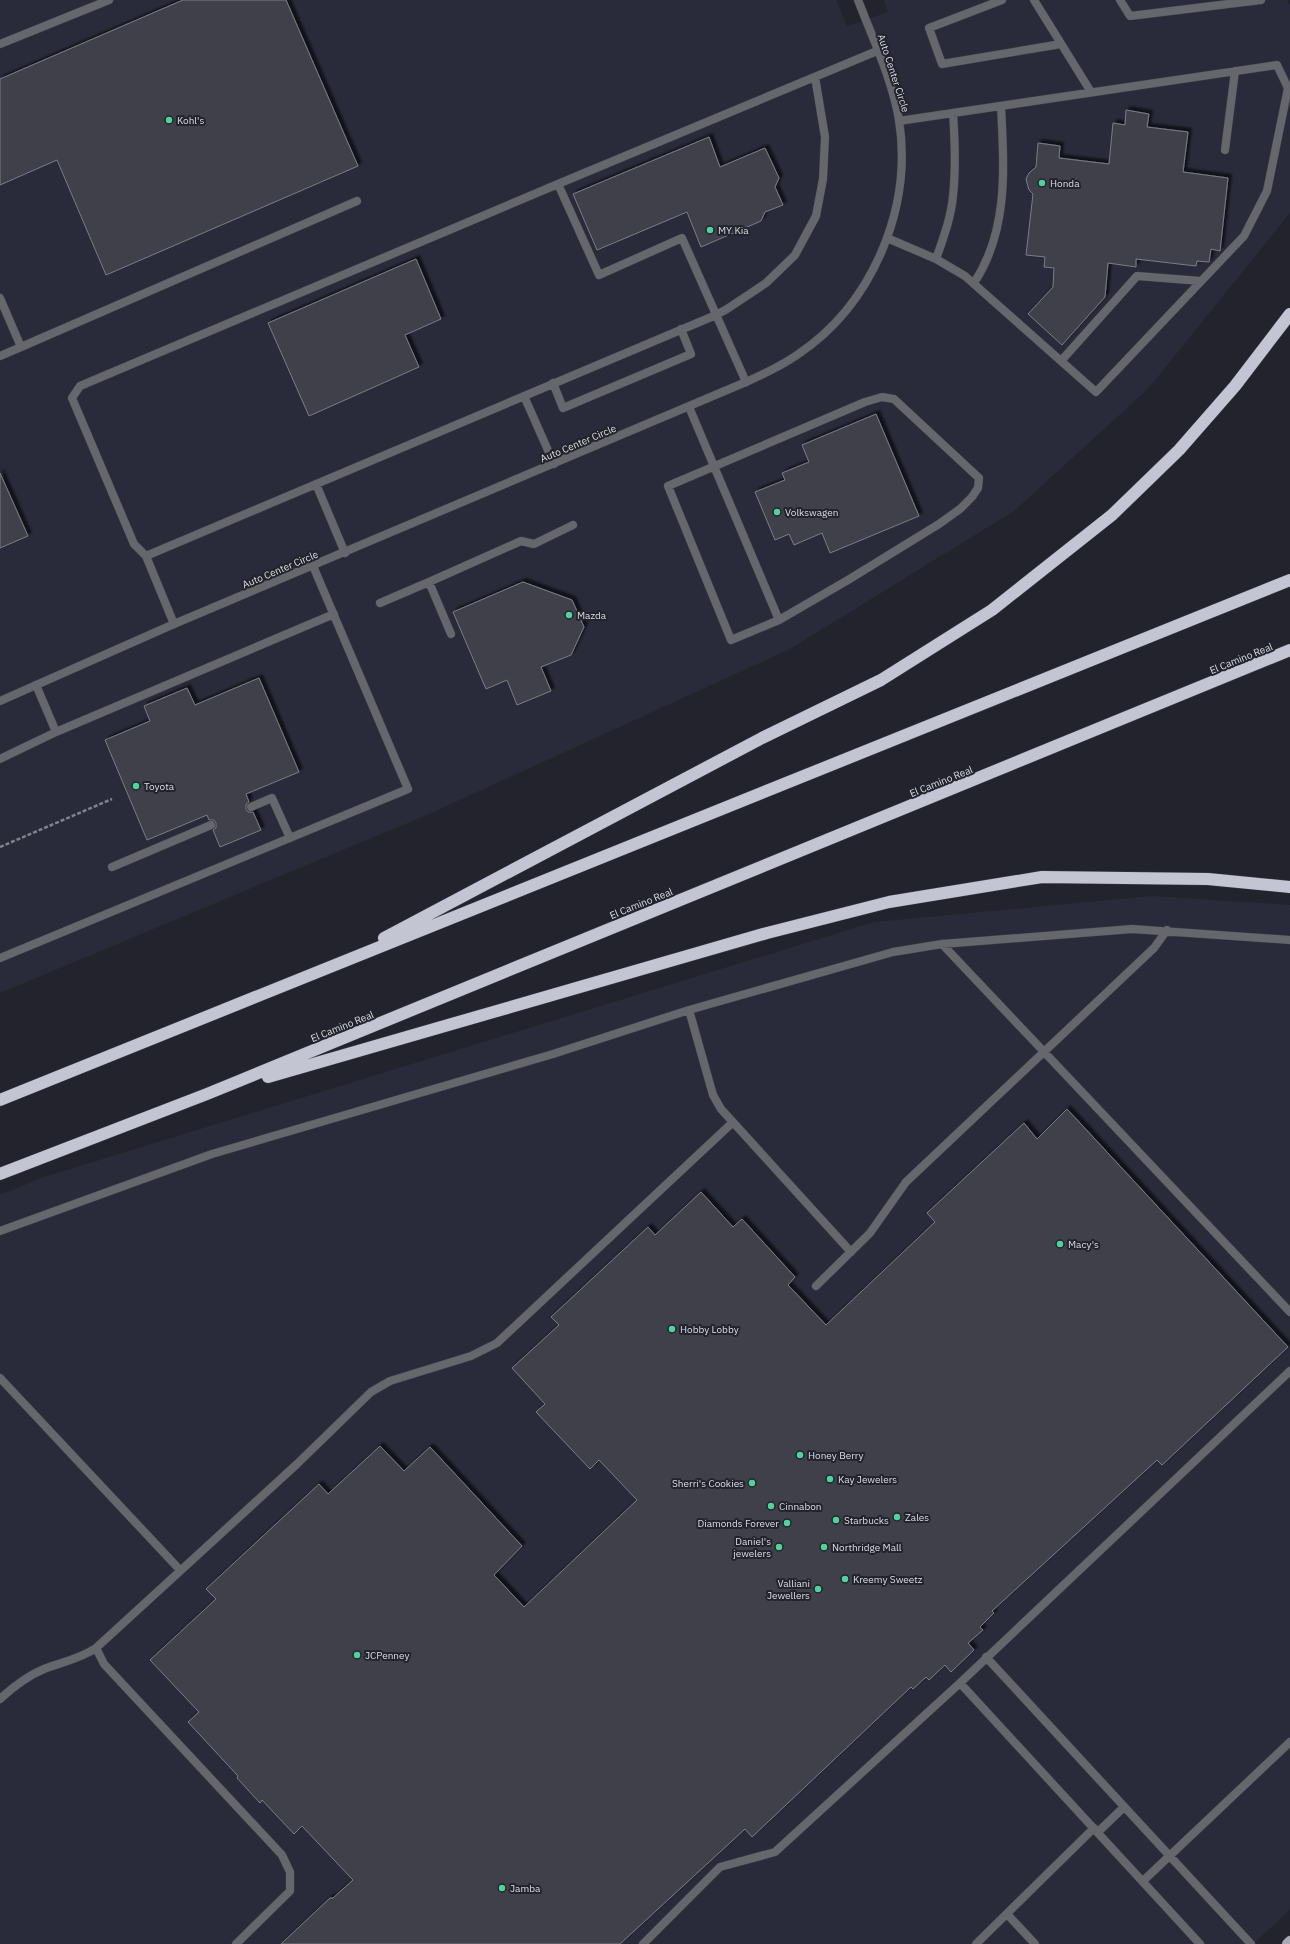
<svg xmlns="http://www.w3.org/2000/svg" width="1290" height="1944" viewBox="0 0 1290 1944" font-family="'IBM Plex Sans',sans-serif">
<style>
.built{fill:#2a2b3a}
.building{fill:#3f404b;stroke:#7b7c88;filter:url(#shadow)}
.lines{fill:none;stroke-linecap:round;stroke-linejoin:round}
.lane-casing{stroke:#3c3d47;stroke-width:9}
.street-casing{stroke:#3c3d47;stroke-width:9}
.primary-casing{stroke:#3c3d47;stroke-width:11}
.highway-casing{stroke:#3c3d47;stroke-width:13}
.path{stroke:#81828a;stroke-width:2.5;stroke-dasharray:4 2;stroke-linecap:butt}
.lane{stroke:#66676c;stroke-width:8}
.street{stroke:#66676c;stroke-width:8}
.primary{stroke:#a9aab5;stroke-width:10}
.highway{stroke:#c4c5d2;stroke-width:12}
.poi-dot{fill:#50d398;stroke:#22232d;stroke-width:1.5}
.labels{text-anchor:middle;stroke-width:4;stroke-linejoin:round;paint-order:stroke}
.street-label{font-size:10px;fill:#dedfe5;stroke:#22232d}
.poi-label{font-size:10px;fill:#dedfe5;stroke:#22232d;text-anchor:start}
</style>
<defs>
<filter id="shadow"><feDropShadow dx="3.5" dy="-3.5" stdDeviation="1" flood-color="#0009"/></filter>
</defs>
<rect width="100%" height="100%" fill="#22232d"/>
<path class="built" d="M0 0H836L847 26 888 12 884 0H1287L1290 5V213L1148 389 1014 511 790 649 427 815 0 993Z
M1152 896 1290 905V1910L1253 1944H0V1195L44 1177 874 922Z"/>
<path class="building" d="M183 0H286L358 166 106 275 57 160 0 185V79Z
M1126 110 1149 114 1147 127 1188 132 1183 172 1228 178 1220 251 1211 249 1209 262 1197 261 1196 266 1136 259V267L1108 263 1105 297 1062 345 1028 314 1053 287 1054 268 1044 267 1045 257 1026 255 1033 194 1029 190 1026 179 1029 173 1036 167 1038 143 1060 146 1059 158 1109 164 1113 123 1125 125Z
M709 137 720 167 765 148 779 178 775 187 783 205 765 212 761 221 701 247 687 212 597 250 573 194Z
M416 259 441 319 405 335 419 367 309 416 268 323Z
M876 414 919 516 830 553 822 533 794 545 789 534 775 540 755 492 785 480 782 473 809 462 802 445Z
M0 473 28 536 0 548Z
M523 582 572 600 584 627 571 655 541 667 551 691 517 705 507 680 486 689 453 612Z
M259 678 299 772 246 794 249 802 246 804V809L248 812H253L261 830 220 847 213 830 216 828V823L214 820H209L207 815 147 840 105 740 150 721 144 706 187 688 195 705Z
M1067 1109 1288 1347 1162 1465 1157 1460 992 1611 994 1613 980 1627 983 1630 968 1643 974 1650 951 1672 945 1665 929 1680 926 1677 913 1689 911 1687 752 1837 745 1829 620 1944H281L330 1898H333L353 1880 302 1826 294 1834 262 1800 260 1803 237 1778 238 1776 188 1722 199 1712 150 1660 216 1599 206 1589 319 1484 328 1494 380 1446 404 1471 430 1447 522 1546 494 1575 524 1607 637 1500 599 1460 590 1469 536 1412 545 1404 512 1368 559 1325 551 1317 648 1227 655 1235 701 1192 733 1227 742 1219 795 1277 788 1285 826 1325 935 1222 927 1213 1024 1123 1037 1139Z"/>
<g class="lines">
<defs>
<path id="lane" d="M1002 0 929 28 942 64 1061 44
M1034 0 1091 92
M1120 0 1130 16 1261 0
M0 44 109 0
M1225 150 1235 71
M887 238 936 259 965 276 1096 392 1244 236 1267 191 1288 88 1277 65 899 121
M936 259C943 239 951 218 953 196 956 169 955 141 953 113
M974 283C1009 230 1004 167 1001 106
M0 298 21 347 0 356
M21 347 357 201
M1061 361 1137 276 1201 281
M746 382 682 238 599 275 558 184 877 51
M553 383 563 408 691 354 681 329
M524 396 554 464
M882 397 894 399 979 478 978 488 972 497 960 509 939 524 848 580 779 620 731 640 668 486 865 402Z
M689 407 779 620
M316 484 345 553
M146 556 134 544 72 398 80 386 558 184
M429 582 521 541 534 544 573 525
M380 603 429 582 451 634
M174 624 146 556 716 315 727 309 766 283 795 255 816 216 823 179 825 137 815 77
M36 685 56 732
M0 759 56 732 334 614
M251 807 272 798 290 838
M112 867 211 825
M942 944 1290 1312
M0 958 408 789 313 566
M689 1010 713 1095 721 1109 851 1252
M0 1231 212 1154 553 1054 689 1010 893 952 942 944 1132 929 1290 940
M816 1286 870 1233 906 1182 1154 948 1167 930
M0 1378 180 1570
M96 1648 104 1664 282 1855 290 1872V1891L236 1944
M986 1657 1251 1944
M960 1683 1200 1944
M0 1699C13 1687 27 1676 44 1669 62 1662 80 1659 96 1648L297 1464 371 1392 390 1381 471 1356 497 1343 732 1123
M1098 1832 1124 1807
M1143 1881 1290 1742
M1007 1914 1035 1944
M643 1944 720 1867 775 1852 960 1683 1290 1371
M976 1944 1094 1828"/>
<path id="street" d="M0 701 174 624 746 382C764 374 781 366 797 355 872 305 913 209 899 120 892 79 873 39 858 0"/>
<path id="primary" d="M1287 1944 1290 1941"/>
<path id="highway" d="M384 938 762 738 881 680 992 610 1112 515 1179 450 1235 386 1290 314
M268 1077 767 933 889 902 1042 877 1208 879 1290 887
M0 1100 1290 580
M0 1174 207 1094 1290 650"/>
</defs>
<use href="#lane" class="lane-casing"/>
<use href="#street" class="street-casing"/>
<use href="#primary" class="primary-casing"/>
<use href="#highway" class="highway-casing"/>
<path class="path" d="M0 847 112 799"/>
<use href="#lane" class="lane"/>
<use href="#street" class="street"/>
<use href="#primary" class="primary"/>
<use href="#highway" class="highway"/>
</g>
<g class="poi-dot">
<circle cx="169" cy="120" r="4"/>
<circle cx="1042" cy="183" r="4"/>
<circle cx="710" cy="230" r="4"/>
<circle cx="777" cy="512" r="4"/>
<circle cx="569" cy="615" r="4"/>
<circle cx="136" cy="786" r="4"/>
<circle cx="1060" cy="1244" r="4"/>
<circle cx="672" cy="1329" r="4"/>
<circle cx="800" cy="1455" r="4"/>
<circle cx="830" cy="1479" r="4"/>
<circle cx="752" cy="1483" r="4"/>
<circle cx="771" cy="1506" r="4"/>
<circle cx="897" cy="1517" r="4"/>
<circle cx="836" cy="1520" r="4"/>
<circle cx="787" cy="1523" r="4"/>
<circle cx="779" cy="1547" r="4"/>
<circle cx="824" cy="1547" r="4"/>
<circle cx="845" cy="1579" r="4"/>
<circle cx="818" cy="1589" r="4"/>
<circle cx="357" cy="1655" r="4"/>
<circle cx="502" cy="1888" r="4"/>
</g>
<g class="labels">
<g class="street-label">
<text transform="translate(894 73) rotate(72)" y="4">Auto Center Circle</text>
<text transform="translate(578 443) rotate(-23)" y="4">Auto Center Circle</text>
<text transform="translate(280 569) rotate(-23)" y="4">Auto Center Circle</text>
<text transform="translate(1241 658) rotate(-22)" y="4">El Camino Real</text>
<text transform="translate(941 781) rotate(-22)" y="4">El Camino Real</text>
<text transform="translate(641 903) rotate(-22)" y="4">El Camino Real</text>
<text transform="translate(342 1026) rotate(-22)" y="4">El Camino Real</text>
</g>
<g class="poi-label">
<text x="177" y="124">Kohl's</text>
<text x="1050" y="187">Honda</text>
<text x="718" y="234">MY Kia</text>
<text x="785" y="516">Volkswagen</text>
<text x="577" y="619">Mazda</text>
<text x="144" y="790">Toyota</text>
<text x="1068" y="1248">Macy's</text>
<text x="680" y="1333">Hobby Lobby</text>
<text x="808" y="1459">Honey Berry</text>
<text x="838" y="1483">Kay Jewelers</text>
<text x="744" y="1487" text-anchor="end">Sherri's Cookies</text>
<text x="779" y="1510">Cinnabon</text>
<text x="905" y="1521">Zales</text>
<text x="844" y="1524">Starbucks</text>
<text x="779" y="1527" text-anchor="end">Diamonds Forever</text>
<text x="771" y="1545" text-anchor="end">Daniel's<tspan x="771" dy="12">jewelers</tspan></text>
<text x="832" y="1551">Northridge Mall</text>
<text x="853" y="1583">Kreemy Sweetz</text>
<text x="810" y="1587" text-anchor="end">Valliani<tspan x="810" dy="12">Jewellers</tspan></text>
<text x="365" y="1659">JCPenney</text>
<text x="510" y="1892">Jamba</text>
</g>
</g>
</svg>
